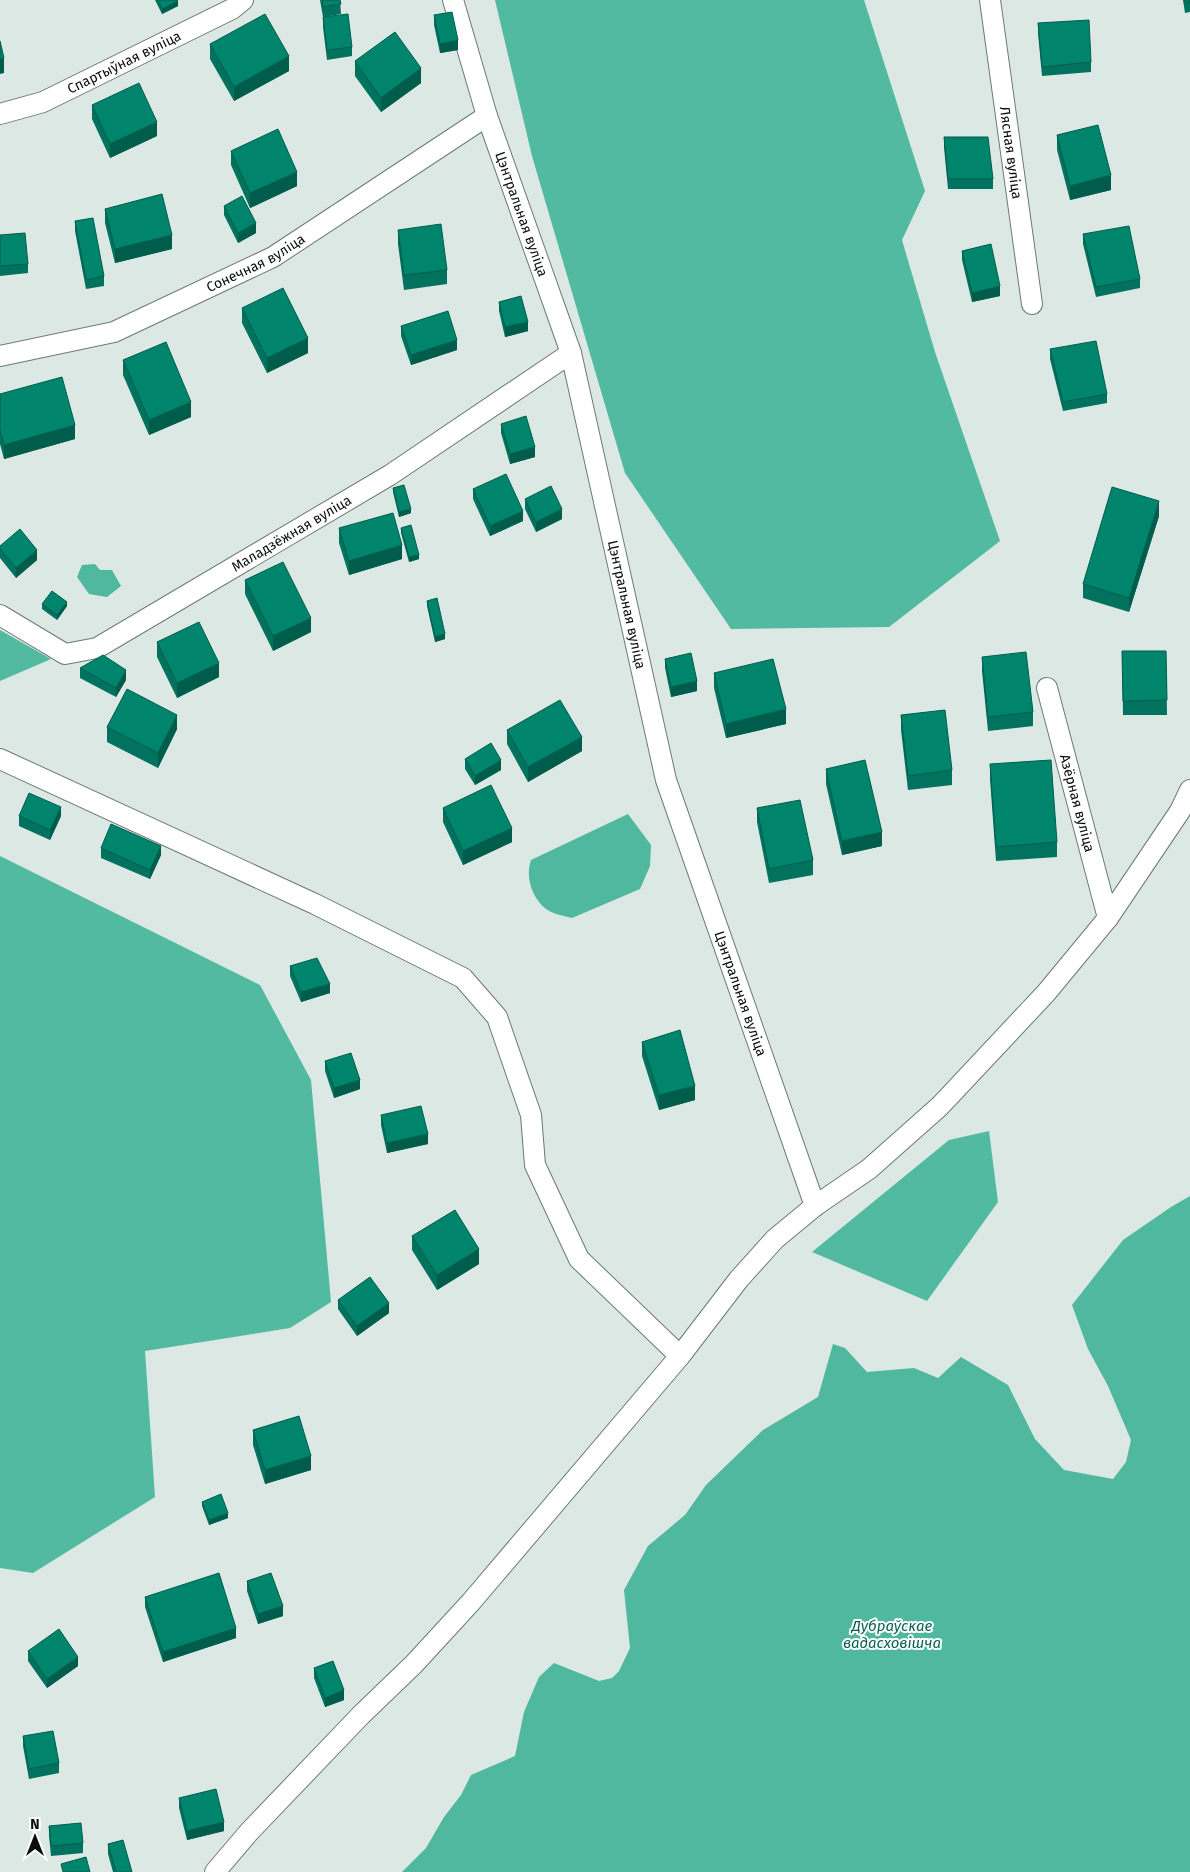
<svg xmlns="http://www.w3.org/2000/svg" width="1190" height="1872" viewBox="0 0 1190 1872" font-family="'Fira Sans',sans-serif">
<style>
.forest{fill:#51baa0}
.water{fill:#4fb89e}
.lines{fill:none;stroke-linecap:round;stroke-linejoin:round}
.street-casing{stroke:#6d7975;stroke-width:22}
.street{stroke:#fff;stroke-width:20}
.wall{fill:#00725e}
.shaded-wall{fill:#005d4c}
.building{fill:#00856d;stroke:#005d4c}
.labels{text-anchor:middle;stroke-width:4;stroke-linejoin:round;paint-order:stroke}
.street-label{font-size:14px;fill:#090d0c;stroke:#fff}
.water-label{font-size:15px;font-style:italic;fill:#0a6150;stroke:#fff}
</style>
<rect width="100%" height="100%" fill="#dbe8e4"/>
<path class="forest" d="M495 0H864L925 191 902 240 935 352 1000 541 889 627 731 629 625 473 532 156Z
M0 630 51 659 0 681Z
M0 856 260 985 311 1080 331 1302 290 1328 145 1351 155 1497 33 1573 0 1568Z
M989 1131 998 1202 927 1301 812 1252 949 1140Z"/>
<path class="water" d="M95 564 100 570H112L121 586 107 597 89 594 77 577 82 565Z
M628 814 651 845 650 866 640 889 572 918C564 916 553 914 546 909 532 898 525 877 531 860Z
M1190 1196V1872H402L426 1848 444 1817 461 1795 471 1775 515 1756 524 1712 539 1677 554 1663 599 1681 612 1678 619 1671 630 1648 624 1590 648 1546 685 1515 706 1485 763 1430 818 1397 833 1344 845 1348 867 1372 914 1368 938 1378 961 1357 1008 1385 1035 1439 1064 1470 1113 1479 1126 1462 1131 1440 1108 1386 1088 1349 1072 1305 1123 1240 1171 1207Z"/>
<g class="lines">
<defs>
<g id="street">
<path id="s1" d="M453 0 487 116 571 353 666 780 815 1206"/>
<path id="s2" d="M990 0 1032 304"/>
<path id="s3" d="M0 114 43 102 232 9 243 0"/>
<path id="s4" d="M0 356 114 332 273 257 487 116"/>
<path id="s5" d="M0 615 65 654 97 648 390 475 571 353"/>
<path id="s6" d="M1047 688 1108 918"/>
<path d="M0 759 315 904 463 978 497 1017 531 1115 535 1165 579 1259 680 1356"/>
<path d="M215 1872 249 1832 361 1715 414 1664 471 1602 680 1356 739 1279 775 1239 815 1206 869 1169 940 1106 1046 993 1108 918 1180 811 1190 790"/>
</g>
</defs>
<use href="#street" class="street-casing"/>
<use href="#street" class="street"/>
</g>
<path class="wall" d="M155 0H177L178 6 162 14Z
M320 0H340L341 14 323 17Z
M1183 0H1190V12L1185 13Z
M434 15 458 50 440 53 434 25Z
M323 17 352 47V56L327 60 323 27Z
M1038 23 1091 62V72L1042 76 1038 33Z
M210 44 289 71 234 101 210 59Z
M355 61 421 83 381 112 355 76Z
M92 105 157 136 110 158 92 119Z
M1057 135 1111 190 1070 200 1057 150Z
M944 137 993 179V189H948L944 147Z
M231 151 297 186 250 208 231 165Z
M224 206 256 233 238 243 224 215Z
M105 209 172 249 115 263 105 223Z
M75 221 104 276V286L86 289 75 231Z
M398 230 447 270V284L404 290 398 244Z
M1083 234 1140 279V288L1096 297 1083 244Z
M0 235 28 264V273L0 276Z
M962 251 1000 296 972 302 962 260Z
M499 302 528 331 505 337 499 311Z
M242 308 308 353 267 373 242 323Z
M401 326 457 350 411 365 401 336Z
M1050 349 1107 394V403L1063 411 1050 359Z
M123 360 191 417 149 435 123 375Z
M0 394 75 439 4 459 0 444Z
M501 424 535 457 510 464 501 433Z
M393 488 411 513 399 517 393 492Z
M473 489 523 521 490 536 473 499Z
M525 499 562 519 536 532 525 509Z
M1159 516 1129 612 1083 598V584Z
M339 528 402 559 349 575 339 543Z
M401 528 419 559 409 562 401 533Z
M0 546 37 560 16 578 0 558Z
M245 580 311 632 273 651 245 594Z
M427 601 445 639 435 642 427 606Z
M42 604 67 606 57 620 42 609Z
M157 642 219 677 177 698 157 657Z
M1122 651H1166L1167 715H1123Z
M982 657 1033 712V726L988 731 982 671Z
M665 659 697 691 671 697 665 668Z
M80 668 126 680 116 697 80 678Z
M714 673 786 724 726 738 714 688Z
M901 715 952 770V785L908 790 901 730Z
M107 727 177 729 158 768 107 742Z
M507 730 582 751 528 782 507 744Z
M465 759 501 770 475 785 465 769Z
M990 764 1057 842V857L996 861 990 779Z
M826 769 882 846 842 855 826 784Z
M443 808 512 842 463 865 443 822Z
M757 808 813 860V875L769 883 757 822Z
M19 816H61L50 840 19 826Z
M101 848 161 855 150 879 101 858Z
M290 966 330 993 301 1002 290 976Z
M642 1042 695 1100 659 1110 642 1056Z
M325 1061 360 1089 334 1098 325 1071Z
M381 1115 428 1144 387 1153 381 1125Z
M412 1236 479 1264 437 1290 412 1250Z
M338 1300 389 1313 357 1336 338 1309Z
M253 1430 311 1470 265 1484 253 1445Z
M202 1502 228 1518 209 1525 202 1506Z
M247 1581 283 1616 258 1624 247 1591Z
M145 1597 236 1638 163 1662 145 1607Z
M28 1651 78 1666 47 1688 28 1661Z
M314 1668 344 1700 325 1707 314 1678Z
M23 1736 59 1763V1773L29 1779 23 1746Z
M179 1798 224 1831 187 1840 179 1808Z
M49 1826 83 1843V1853L51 1856 49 1835Z
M108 1844 132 1872H113L108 1854Z"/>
<path class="shaded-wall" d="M178 1V6L162 14V9Z
M458 40V50L440 53V44Z
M289 56V71L234 101V87Z
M4 58V73L0 74V59Z
M421 68V83L381 112V98Z
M157 122V136L110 158V144Z
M297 172V186L250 208V193Z
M1111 175V190L1070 200V186Z
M256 223V233L238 243V233Z
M172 235V249L115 263V249Z
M1000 286V296L972 302V293Z
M528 322V331L505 337V327Z
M308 338V353L267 373V358Z
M457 340V350L411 365V355Z
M191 402V417L149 435V420Z
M75 425V439L4 459V445Z
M535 447V457L510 464V454Z
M1159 501V516L1129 612V598Z
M411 509V513L399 517V512Z
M562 509V519L536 532V522Z
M523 511V521L490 536V526Z
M402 545V559L349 575V561Z
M37 550V560L16 578V568Z
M419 555V559L409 562V557Z
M67 602V606L57 620V615Z
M311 618V632L273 651V636Z
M445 634V639L435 642V637Z
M219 663V677L177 698V683Z
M126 670V680L116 697V688Z
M697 681V691L671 697V687Z
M786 709V724L726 738V724Z
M177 715V729L158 768V753Z
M582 737V751L528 782V767Z
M501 760V770L475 785V776Z
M61 807V816L50 840V830Z
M512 828V842L463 865V851Z
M882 832V846L842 855V841Z
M161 846V855L150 879V870Z
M330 984V993L301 1002V992Z
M360 1080V1089L334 1098V1088Z
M695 1086V1100L659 1110V1095Z
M428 1134V1144L387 1153V1143Z
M479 1249V1264L437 1290V1275Z
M389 1303V1313L357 1336V1326Z
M311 1456V1470L265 1484V1470Z
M228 1513V1518L209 1525V1520Z
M283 1606V1616L258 1624V1614Z
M236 1628V1638L163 1662V1652Z
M78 1657V1666L47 1688V1679Z
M344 1690V1700L325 1707V1698Z
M224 1822V1831L187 1840V1831Z"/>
<path class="building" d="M158 0H177L178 1 162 9Z
M322 0H340L341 4 323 7Z
M1184 0H1190V2L1185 3Z
M452 12 458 40 440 44 434 15Z
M265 14 289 56 234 87 210 44Z
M348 14 352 47 327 50 323 17Z
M1089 20 1091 62 1042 67 1038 23Z
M395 32 421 68 381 98 355 61Z
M0 41 4 58 0 59Z
M139 83 157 122 110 144 92 105Z
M1098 125 1111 175 1070 186 1057 135Z
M278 129 297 172 250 193 231 151Z
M944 137H988L993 179H948Z
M162 194 172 235 115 249 105 209Z
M242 196 256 223 238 233 224 206Z
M93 218 104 276 86 280 75 221Z
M441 224 447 270 404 275 398 230Z
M1129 226 1140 279 1096 287 1083 234Z
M25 233 28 264 0 266V235Z
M991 244 1000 286 972 293 962 251Z
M283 288 308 338 267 358 242 308Z
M521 296 528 322 505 327 499 302Z
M448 311 457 340 411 355 401 326Z
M1096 341 1107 394 1063 402 1050 349Z
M166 342 191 402 149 420 123 360Z
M62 377 75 425 4 445 0 430V394Z
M526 416 535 447 510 454 501 424Z
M506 474 523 511 490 526 473 489Z
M404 485 411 509 399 512 393 488Z
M551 486 562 509 536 522 525 499Z
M1112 487 1159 501 1129 598 1083 584Z
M393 513 402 545 349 561 339 528Z
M411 525 419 555 409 557 401 528Z
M20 529 37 550 16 568 0 549V546Z
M283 562 311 618 273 636 245 580Z
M52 591 67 602 57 615 42 604Z
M437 598 445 634 435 637 427 601Z
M199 622 219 663 177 683 157 642Z
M1122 651H1166L1167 700 1123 701Z
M1026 652 1033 712 988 717 982 657Z
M691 653 697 681 671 687 665 659Z
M103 655 126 670 116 688 80 668Z
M773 659 786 709 726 724 714 673Z
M127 689 177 715 158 753 107 727Z
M560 700 582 737 528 767 507 730Z
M945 710 952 770 908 776 901 715Z
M491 743 501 760 475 776 465 759Z
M865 760 882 832 842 841 826 769Z
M1051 760 1057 842 996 847 990 764Z
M491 785 512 828 463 851 443 808Z
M29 793 61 807 50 830 19 816Z
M800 800 813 860 769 869 757 808Z
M111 824 161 846 150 870 101 848Z
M317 958 330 984 301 992 290 966Z
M680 1030 695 1086 659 1095 642 1042Z
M351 1053 360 1080 334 1088 325 1061Z
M421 1106 428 1134 387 1143 381 1115Z
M455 1210 479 1249 437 1275 412 1236Z
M370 1277 389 1303 357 1326 338 1300Z
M299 1416 311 1456 265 1470 253 1430Z
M221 1494 228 1513 209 1520 202 1502Z
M219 1573 236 1628 163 1652 145 1597Z
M271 1573 283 1606 258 1614 247 1581Z
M59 1629 78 1657 47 1679 28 1651Z
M333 1661 344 1690 325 1698 314 1668Z
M53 1731 59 1763 29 1769 23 1736Z
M216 1789 224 1822 187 1831 179 1798Z
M81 1823 83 1843 51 1846 49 1826Z
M123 1840 132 1872H116L108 1844Z
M86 1857 90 1872H63L61 1864Z"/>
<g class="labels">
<g class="street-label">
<text dy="5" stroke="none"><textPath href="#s3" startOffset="135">Спартыўная вуліца</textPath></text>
<text dy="5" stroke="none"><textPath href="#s2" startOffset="154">Лясная вуліца</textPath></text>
<text dy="5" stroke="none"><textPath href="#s1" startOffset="225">Цэнтральная вуліца</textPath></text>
<text dy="5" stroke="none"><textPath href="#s4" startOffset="274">Сонечная вуліца</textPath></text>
<text dy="5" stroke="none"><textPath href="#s5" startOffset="334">Маладзёжная вуліца</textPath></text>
<text dy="5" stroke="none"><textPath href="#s1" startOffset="630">Цэнтральная вуліца</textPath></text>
<text dy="5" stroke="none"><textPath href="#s6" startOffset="119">Азёрная вуліца</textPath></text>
<text dy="5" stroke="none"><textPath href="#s1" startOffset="1036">Цэнтральная вуліца</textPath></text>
</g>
<g class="water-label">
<text x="892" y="1631">Дубраўскае<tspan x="892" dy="17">вадасховішча</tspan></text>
</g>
</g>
<g transform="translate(35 1837)" stroke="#ffffff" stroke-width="4" paint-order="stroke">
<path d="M0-4L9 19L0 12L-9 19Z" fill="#090d0c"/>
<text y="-8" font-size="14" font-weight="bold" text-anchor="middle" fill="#090d0c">N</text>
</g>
</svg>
